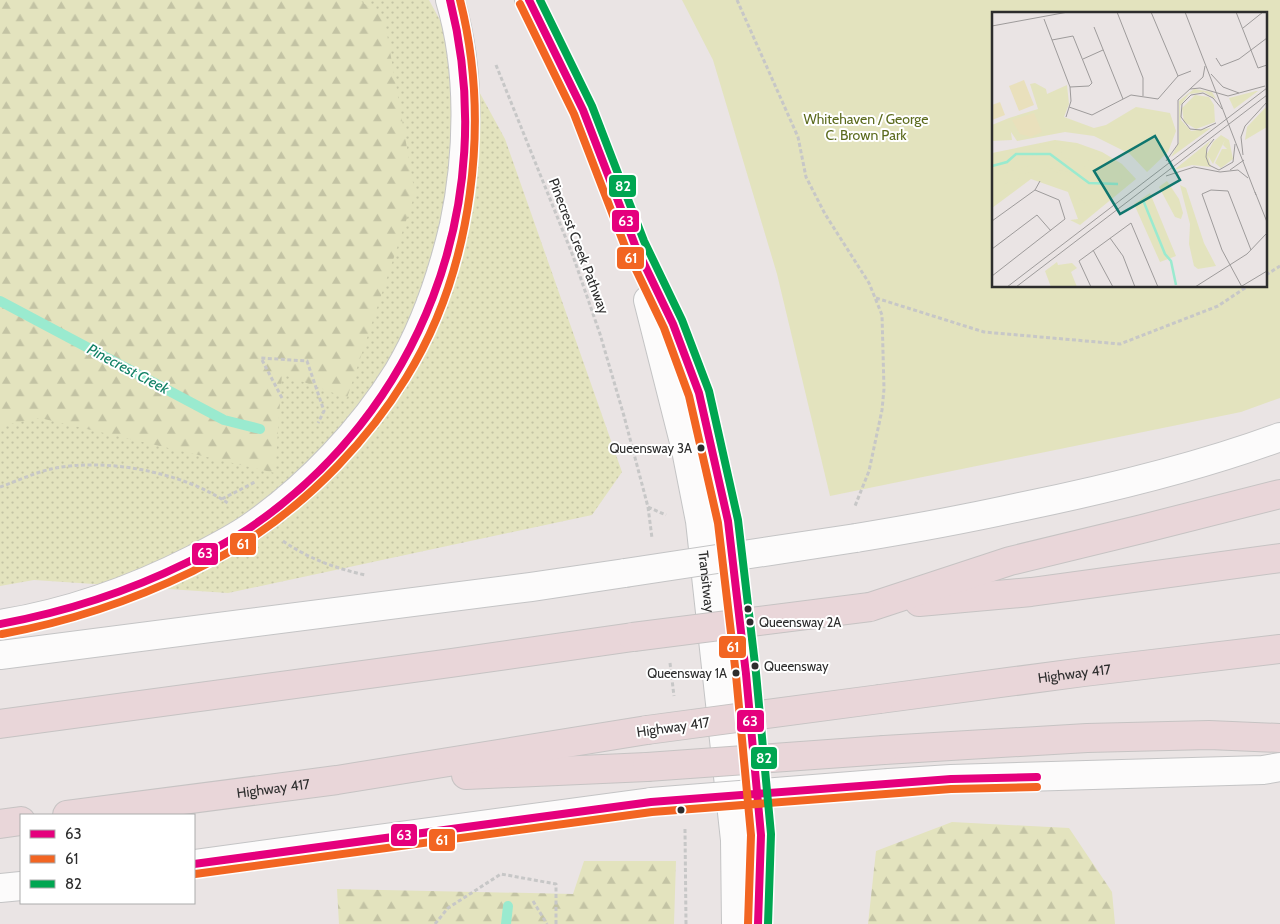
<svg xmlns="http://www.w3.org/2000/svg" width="1280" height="924" viewBox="0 0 1280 924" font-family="Cabin,sans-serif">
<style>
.grass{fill:url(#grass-dots)}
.forest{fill:url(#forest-firs)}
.park{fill:#e3e3be;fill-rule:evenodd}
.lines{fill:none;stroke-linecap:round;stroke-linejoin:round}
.stream{stroke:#9aeacf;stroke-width:10}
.minor-casing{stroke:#c4c4c5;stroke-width:30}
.highway-casing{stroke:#c6c3c3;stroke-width:30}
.path{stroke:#c7c7c7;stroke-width:3;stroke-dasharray:4 2.5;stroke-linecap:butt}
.minor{stroke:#fcfbfb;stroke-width:28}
.highway{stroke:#e9d6d9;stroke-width:28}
.minor-bridge-casing{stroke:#c4c4c5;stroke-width:30;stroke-linecap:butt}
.highway-bridge-casing{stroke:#c6c3c3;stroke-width:30;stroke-linecap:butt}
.minor-bridge{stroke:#fcfbfb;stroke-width:28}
.highway-bridge{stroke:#e9d6d9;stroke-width:28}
.bus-1-casing{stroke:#fff;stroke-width:11}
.bus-2-casing{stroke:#fff;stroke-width:11}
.bus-3-casing{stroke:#fff;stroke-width:11}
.bus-1{stroke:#e5007d;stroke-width:8}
.bus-2{stroke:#f26522;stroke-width:8}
.bus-3{stroke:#00a651;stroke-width:8}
.bus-dot{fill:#2d2d2d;stroke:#fff;stroke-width:2}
.labels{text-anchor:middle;stroke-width:4;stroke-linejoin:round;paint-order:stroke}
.bus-label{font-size:13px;fill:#2d2d2d;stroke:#fff;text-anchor:end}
.park-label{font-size:14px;fill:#5b6a1d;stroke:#fff}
.street-label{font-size:14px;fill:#2d2d2d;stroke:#fff}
.water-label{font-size:15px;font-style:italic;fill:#118165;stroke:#fff}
.inset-river{fill:none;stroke:#9aeacf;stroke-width:2.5}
.inset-road{fill:none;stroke:#9e9b9b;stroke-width:1}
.view{fill:#0f766e;fill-opacity:0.15;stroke:#0f766e;stroke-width:2.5}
.inset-edge{fill:none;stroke:#2d2d2d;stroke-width:2.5}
.line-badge{stroke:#fff;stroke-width:2}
.badge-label{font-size:14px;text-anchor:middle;font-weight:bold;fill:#fff}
</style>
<defs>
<pattern id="grass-dots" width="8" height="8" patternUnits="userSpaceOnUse" patternTransform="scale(1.25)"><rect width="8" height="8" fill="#e3e3be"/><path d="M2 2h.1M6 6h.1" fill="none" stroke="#c3c3a4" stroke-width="1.8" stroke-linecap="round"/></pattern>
<pattern id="forest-firs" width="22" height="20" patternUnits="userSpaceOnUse" patternTransform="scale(1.25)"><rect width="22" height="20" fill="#e3e3be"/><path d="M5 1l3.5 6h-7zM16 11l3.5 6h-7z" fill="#c3c3a4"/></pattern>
</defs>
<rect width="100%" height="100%" fill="#eae4e4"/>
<path class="grass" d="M0 0H429L505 139 622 472 592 515 228 593 34 580 0 586Z"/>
<path class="forest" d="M0 0H359L384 17 415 194 347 398 282 374 275 473 40 418 0 426Z
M952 822 1069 828 1112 892 1115 924H868L876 851Z
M584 861H676L674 924H339L337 889 573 894Z"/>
<path class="park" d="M682 0H1280V398L1241 412 830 496 777 274 713 60ZM994 14H1266V286H994Z"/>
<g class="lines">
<path class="stream" d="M0 301 224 420 260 429
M506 924 508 906"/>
<defs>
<g id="minor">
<path d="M529 0 583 110 635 245 673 324 699 393 728 521 746 674 761 835 758 924"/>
<path id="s1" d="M648 300 686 450 700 521 735 840 736 924"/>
<path d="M856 538C911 529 966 519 1020 507 1108 489 1196 468 1280 437"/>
<path d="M0 624C68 613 133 590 194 559 215 548 236 538 255 524 309 486 363 429 398 372 425 327 442 276 454 225 469 154 471 70 450 0"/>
<path d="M0 655 531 587 625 573"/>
<path d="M889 783 951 779 1263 770 1280 767"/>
<path d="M194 864 651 802"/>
<path d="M0 888 21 886"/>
</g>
<g id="highway">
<path d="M919 602 1031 592 1280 558"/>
<path d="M870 607 1010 561 1142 529 1280 494"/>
<path id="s2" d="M880 699 1084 672 1280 649"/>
<path d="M0 724 451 663 633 637"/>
<path d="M884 750 1087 738 1209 735 1280 738"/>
<path d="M466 775 647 767"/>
<path id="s3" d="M67 815 337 780 647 730"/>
<path d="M0 824 21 821"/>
</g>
</defs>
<use href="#minor" class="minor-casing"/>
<use href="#highway" class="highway-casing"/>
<path class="path" d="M737 0 798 137 806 177 825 214 869 283 882 315 884 389 882 410 869 471 855 506
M496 65 573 256 600 334 624 416 648 507 652 538
M1266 275 1280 266
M876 298 984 332 1120 344 1218 306 1248 286
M282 398 261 358 307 361 324 411 318 423
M0 487C17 481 34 473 51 469 104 457 184 472 229 504
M222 499 255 482
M648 507 666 515
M283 541C309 559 335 568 365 575
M670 663 674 696
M685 829 686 924
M533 901 547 924
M435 924 448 908 501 874 556 884V924"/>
<use href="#minor" class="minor"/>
<use href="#highway" class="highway"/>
<defs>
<path id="minor-bridge" d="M625 573 856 538
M651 802 889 783"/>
<path id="highway-bridge" d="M633 637 870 607
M647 730 880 699
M647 767 884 750"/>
</defs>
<use href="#minor-bridge" class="minor-bridge-casing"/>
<use href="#highway-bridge" class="highway-bridge-casing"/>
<use href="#minor-bridge" class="minor-bridge"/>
<use href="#highway-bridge" class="highway-bridge"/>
<defs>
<path id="bus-1" d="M529 0 583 110 635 245 673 324 699 393 728 521 746 674 761 835 758 924
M0 624C65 612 127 592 186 563 207 553 228 542 248 529 421 413 501 202 450 0
M194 864 651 802 951 779 1037 777"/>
<path id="bus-2" d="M520 4 574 114 626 249 664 328 689 396 718 523 736 675 751 835 748 924
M2 634C68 622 131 601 191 572 212 561 234 551 253 537 314 496 368 440 406 378 473 270 491 122 460 0
M195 874 652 812 951 789 1037 787"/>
<path id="bus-3" d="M540 0 592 106 644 241 682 320 709 391 738 520 756 673 771 834 768 924"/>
</defs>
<use href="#bus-1" class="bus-1-casing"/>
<use href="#bus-2" class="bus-2-casing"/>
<use href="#bus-3" class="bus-3-casing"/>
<use href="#bus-1" class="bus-1"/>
<use href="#bus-2" class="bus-2"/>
<use href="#bus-3" class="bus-3"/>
</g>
<g class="bus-dot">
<circle cx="701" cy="448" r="4.5"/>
<circle cx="748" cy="609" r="4.5"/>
<circle cx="750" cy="622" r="4.5"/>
<circle cx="755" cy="666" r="4.5"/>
<circle cx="736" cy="673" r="4.5"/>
<circle cx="681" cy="810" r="4.5"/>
</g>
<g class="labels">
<g class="bus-label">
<text x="692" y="453">Queensway 3A</text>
<text x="759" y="627" text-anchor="start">Queensway 2A</text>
<text x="764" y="671" text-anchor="start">Queensway</text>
<text x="727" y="678">Queensway 1A</text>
</g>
<g class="park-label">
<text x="866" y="124">Whitehaven / George<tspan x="866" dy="16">C. Brown Park</tspan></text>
</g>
<g class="street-label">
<text transform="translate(579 246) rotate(69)" y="5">Pinecrest Creek Pathway</text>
<text dy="5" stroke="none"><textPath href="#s1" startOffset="288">Transitway</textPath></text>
<text dy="5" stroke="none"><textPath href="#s2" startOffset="196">Highway 417</textPath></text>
<text transform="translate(673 727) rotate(-8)" y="5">Highway 417</text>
<text dy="5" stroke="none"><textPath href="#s3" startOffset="208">Highway 417</textPath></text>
</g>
<g class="water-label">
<text transform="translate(128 369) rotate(28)" y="5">Pinecrest Creek</text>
</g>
</g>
<g transform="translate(992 12)">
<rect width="275" height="275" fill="#eae4e4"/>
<path d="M202 77 220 80 224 87 212 80 197 82 188 94 189 108 199 119 219 116 179 145 187 130V89ZM264 79H266L242 97 237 86ZM203 83 217 85 222 93 223 110 204 117 192 110 190 96ZM229 123 237 128 241 147 229 156 223 151 230 137H235L231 133 233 128 221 152 215 142 221 130ZM63 128 85 131 110 140 130 152 144 167 88 213 78 208 86 207 76 180 39 167 0 196V141ZM219 128 214 136 219 155 200 153 182 158Z" fill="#e3e3be"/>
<path d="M17 106 20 128 0 129V113ZM57 131 69 132 70 145 81 148 87 144 90 146 91 155 86 162 57 156 47 144 38 143 18 149 20 144ZM103 143 121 149 127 157 130 168 126 169 128 174 116 178 95 194 85 183 80 184V180L86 176 77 174 74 177 49 167 53 157 87 166 97 147ZM42 152 49 153 48 159 28 162 27 166 11 173 14 180 3 184 0 181 1 161 9 162ZM175 169 187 187 191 201 189 207 183 205 167 175ZM188 173 194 176 212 231 224 254 206 257 202 254 197 232 198 212ZM158 181 184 244 168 250 142 192Z" fill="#e3e3be"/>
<path d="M43 71 54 77 55 82 75 73 77 92 72 105 102 116 114 113 144 95 178 101 184 119 176 140 155 160 138 142 102 124 73 120 25 129 17 117V106L46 97 38 72ZM275 94V115L253 128 255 115ZM65 250 66 253 80 251 85 256 79 260 85 275H59L53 259Z" fill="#e3e3be"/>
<path d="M32 68 42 93 27 99 17 74ZM8 90 13 103 0 108V93ZM42 101 50 120 39 125 28 122 20 108Z" fill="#e9e0bc"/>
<path class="inset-river" d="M0 154 15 150 24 142H58L97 171 126 172M151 188 173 242 179 249 184 273"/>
<path class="inset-road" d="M125 0 151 66V84M159 0 186 64M193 0 264 183M244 0 266 56 275 53M52 7 78 75 79 89 74 105M0 14 76 0M102 15 131 87M251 16 271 0M60 28 81 24 100 71 97 74 78 75M224 46 229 54 247 47 275 26M91 47 111 38M219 62 231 75 247 81M198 77 208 76 236 84 273 74M77 95 100 103 139 83 166 87 186 64 199 59M224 111 209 118 198 117 189 105 190 92 199 83 211 81 221 86 230 97M222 127 215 136 214 145 217 153 227 158 241 150 243 132M251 143 249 125 253 114 275 90M174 149 186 132V88L211 65 213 54M238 158 252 148M174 164 202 155 228 160 246 158 256 166M263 180 275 210M0 209 43 178 48 169M118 226 131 244 143 275M0 237 45 203 59 219M101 238 121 275M0 264 73 207 67 188 43 178M250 274 275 259M15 275 275 76M24 275 275 83M99 275 87 249 139 211 166 275M203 275 255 242 275 221M250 275 230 238 210 182 219 178 236 179 259 238"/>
<path class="view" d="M163 124 188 168 128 202 102 159Z"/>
<rect width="275" height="275" class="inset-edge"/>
</g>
<g class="line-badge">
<rect x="608" y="174" width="29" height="24" rx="5" fill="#00a651"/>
<rect x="611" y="209" width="29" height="24" rx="5" fill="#e5007d"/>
<rect x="616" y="246" width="29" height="24" rx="5" fill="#f26522"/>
<rect x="229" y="532" width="28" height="24" rx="5" fill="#f26522"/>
<rect x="191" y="542" width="28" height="24" rx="5" fill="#e5007d"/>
<rect x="718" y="635" width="29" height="24" rx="5" fill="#f26522"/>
<rect x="736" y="709" width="29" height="24" rx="5" fill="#e5007d"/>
<rect x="750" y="746" width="28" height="24" rx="5" fill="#00a651"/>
<rect x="390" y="823" width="28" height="24" rx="5" fill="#e5007d"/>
<rect x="428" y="828" width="28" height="24" rx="5" fill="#f26522"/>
</g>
<g class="badge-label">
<text x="623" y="191">82</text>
<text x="626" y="226">63</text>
<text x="631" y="263">61</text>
<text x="243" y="549">61</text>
<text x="205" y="558">63</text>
<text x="733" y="652">61</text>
<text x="750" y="726">63</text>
<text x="764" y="763">82</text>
<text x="404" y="840">63</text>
<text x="442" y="845">61</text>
</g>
<rect x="20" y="814" width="175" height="90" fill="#ffffff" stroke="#ababab"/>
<rect x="30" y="830" width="25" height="8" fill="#e5007d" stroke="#ababab"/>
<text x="65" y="839" font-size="15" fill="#2d2d2d">63</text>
<rect x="30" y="855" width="25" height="8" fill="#f26522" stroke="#ababab"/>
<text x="65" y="864" font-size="15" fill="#2d2d2d">61</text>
<rect x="30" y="880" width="25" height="8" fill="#00a651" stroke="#ababab"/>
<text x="65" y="889" font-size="15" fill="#2d2d2d">82</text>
</svg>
